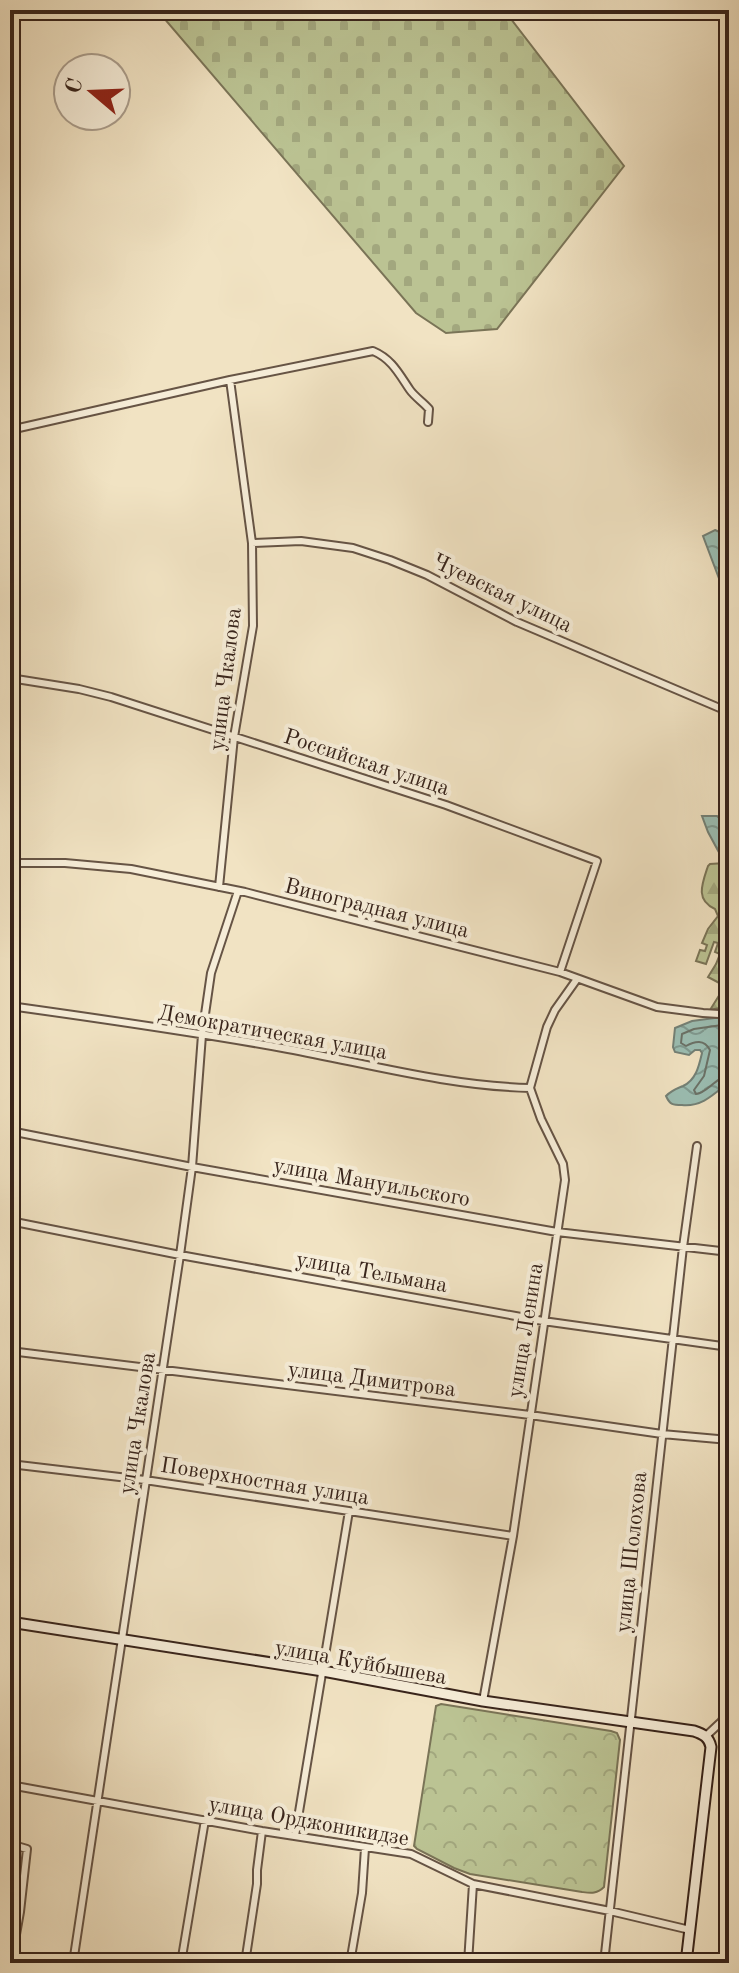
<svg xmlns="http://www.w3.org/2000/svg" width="739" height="1973" viewBox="0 0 739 1973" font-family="'Old Standard TT',serif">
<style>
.forest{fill:url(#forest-firs);stroke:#7a7457;stroke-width:2}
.cemetery{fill:url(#cemetery-stones);stroke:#7a7457;stroke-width:2}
.park{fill:url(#park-crowns);stroke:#7a7457;stroke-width:2}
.water{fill:url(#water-waves);stroke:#738076;stroke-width:2}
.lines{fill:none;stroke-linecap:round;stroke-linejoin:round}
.shore{stroke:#6a7167;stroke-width:2}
.street-casing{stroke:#665445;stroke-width:10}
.secondary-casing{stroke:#38241b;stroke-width:13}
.street{stroke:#f6edd8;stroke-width:6}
.secondary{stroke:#f6edd8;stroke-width:9}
.labels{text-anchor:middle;stroke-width:8;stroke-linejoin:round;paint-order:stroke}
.street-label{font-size:22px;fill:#38241b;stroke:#f6edd8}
</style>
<defs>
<pattern id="forest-firs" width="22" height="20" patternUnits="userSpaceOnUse" patternTransform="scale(2)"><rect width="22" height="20" fill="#bbc393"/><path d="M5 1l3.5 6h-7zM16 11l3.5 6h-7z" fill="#a2a77e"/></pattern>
<pattern id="cemetery-stones" width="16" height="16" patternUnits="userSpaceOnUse" patternTransform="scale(2)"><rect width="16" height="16" fill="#bbc393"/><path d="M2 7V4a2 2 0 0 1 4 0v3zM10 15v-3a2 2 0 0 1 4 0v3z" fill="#a2a77e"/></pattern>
<pattern id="park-crowns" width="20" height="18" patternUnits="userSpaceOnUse" patternTransform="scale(2)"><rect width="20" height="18" fill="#bbc393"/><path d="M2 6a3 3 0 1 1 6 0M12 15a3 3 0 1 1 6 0" fill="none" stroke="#a2a77e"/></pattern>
<pattern id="water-waves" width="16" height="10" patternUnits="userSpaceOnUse" patternTransform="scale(2)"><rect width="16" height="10" fill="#9bbeb3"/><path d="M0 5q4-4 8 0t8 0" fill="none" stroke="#7f9a91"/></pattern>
</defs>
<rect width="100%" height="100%" fill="#f1e3c3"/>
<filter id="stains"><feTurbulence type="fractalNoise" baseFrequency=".0025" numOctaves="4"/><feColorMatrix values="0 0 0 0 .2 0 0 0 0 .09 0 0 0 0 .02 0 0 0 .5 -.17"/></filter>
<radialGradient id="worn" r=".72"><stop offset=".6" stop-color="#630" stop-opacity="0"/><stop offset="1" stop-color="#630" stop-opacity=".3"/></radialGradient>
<path class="forest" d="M725 863 729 873V1006L710 1010 725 986 708 977 716 964 720 954 715 952 718 943 714 942 706 964 696 961 700 950 705 951 707 945 702 943 708 929 718 916 715 909C695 900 702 884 708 866L710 864Z"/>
<path class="cemetery" d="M157 10H504L624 166 497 329 446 333 416 313Z"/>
<path class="park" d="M441 1704 611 1731 617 1733 620 1740 604 1887C597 1894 591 1893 582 1892L470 1874 454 1868 417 1849 414 1846 436 1706Z"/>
<path class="water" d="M715 530 729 536V605L703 536Z
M702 816H717L729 827V871L708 832Z
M722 1017H729V1082C714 1094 702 1107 682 1105 673 1105 670 1105 666 1096 672 1090 676 1089 683 1086 696 1080 699 1066 702 1053L700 1050H695L689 1055 675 1052 673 1047 675 1028 692 1021Z"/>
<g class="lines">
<path class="shore" d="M729 1024 694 1029 682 1034 681 1043 686 1046C695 1041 704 1039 710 1050L704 1076 694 1090 696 1094C708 1093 715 1077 729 1076"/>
<defs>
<path id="street" d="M10 430 230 380 373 351C392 359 399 374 410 390 415 397 423 402 429 409L428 422
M252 543 301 541 353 548 390 560 427 575 517 622 729 712
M10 678 79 689 111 697 446 805 597 861 560 972
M10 863H65L131 869 245 892 560 972 657 1007 703 1013 719 1014 729 1011
M219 887 234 737 253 626 252 543 230 380
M10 1006C103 1019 196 1032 288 1049 369 1064 448 1086 530 1088
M10 1131 192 1167 557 1232 729 1252
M10 1221 180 1255 543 1321 729 1347
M10 1351 530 1415 662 1434 729 1440
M10 1464 145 1480 513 1536
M483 1701 513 1536 565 1180 563 1164 541 1119 530 1088 547 1027 555 1010 577 979
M706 1736 721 1722 729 1709
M10 1785 262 1831 411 1854 473 1884 610 1911 690 1930
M295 1836 349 1511
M10 1844 27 1849 20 1912 11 1963
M73 1963 180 1255 192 1167 202 1035 211 973 238 891
M181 1963 205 1820
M245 1963 257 1884V1870L262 1831
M350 1963 362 1893 365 1848
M468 1963 473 1884
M604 1963 683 1247 697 1146"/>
<path id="secondary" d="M10 1622 323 1671 483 1701 694 1731C703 1734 709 1737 711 1747L686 1963"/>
</defs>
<use href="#street" class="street-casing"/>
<use href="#secondary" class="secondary-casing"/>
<use href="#street" class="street"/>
<use href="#secondary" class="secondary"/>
</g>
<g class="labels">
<g class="street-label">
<text transform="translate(503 592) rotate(26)" y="8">Чуевская улица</text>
<text transform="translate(224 679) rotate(-83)" y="8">улица Чкалова</text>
<text transform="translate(367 761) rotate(18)" y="8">Российская улица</text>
<text transform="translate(377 907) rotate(14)" y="8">Виноградная улица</text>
<text transform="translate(273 1031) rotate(10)" y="8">Демократическая улица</text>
<text transform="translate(372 1181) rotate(10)" y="8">улица Мануильского</text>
<text transform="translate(372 1271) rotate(10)" y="8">улица Тельмана</text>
<text transform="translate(524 1330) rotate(-81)" y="8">улица Ленина</text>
<text transform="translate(372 1378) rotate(7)" y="8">улица Димитрова</text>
<text transform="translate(136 1423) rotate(-81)" y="8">улица Чкалова</text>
<text transform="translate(265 1480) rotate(9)" y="8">Поверхностная улица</text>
<text transform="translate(630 1552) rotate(-84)" y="8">улица Шолохова</text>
<text transform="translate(361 1661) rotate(10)" y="8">улица Куйбышева</text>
<text transform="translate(309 1820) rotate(10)" y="8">улица Орджоникидзе</text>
</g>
</g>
<rect width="739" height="1973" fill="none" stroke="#f1e3c3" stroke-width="40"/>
<rect x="12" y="12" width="715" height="1949" fill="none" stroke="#38241b" stroke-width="4"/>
<rect x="20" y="20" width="699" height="1933" fill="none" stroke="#38241b" stroke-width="2"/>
<g transform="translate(92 92) rotate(289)"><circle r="38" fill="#f6edd8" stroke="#aa9d8c" stroke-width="2"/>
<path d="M0-6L14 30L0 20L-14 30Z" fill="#8f2418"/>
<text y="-12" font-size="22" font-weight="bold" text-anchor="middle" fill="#38241b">С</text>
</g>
<rect width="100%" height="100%" filter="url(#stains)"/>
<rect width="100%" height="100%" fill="url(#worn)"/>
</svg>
